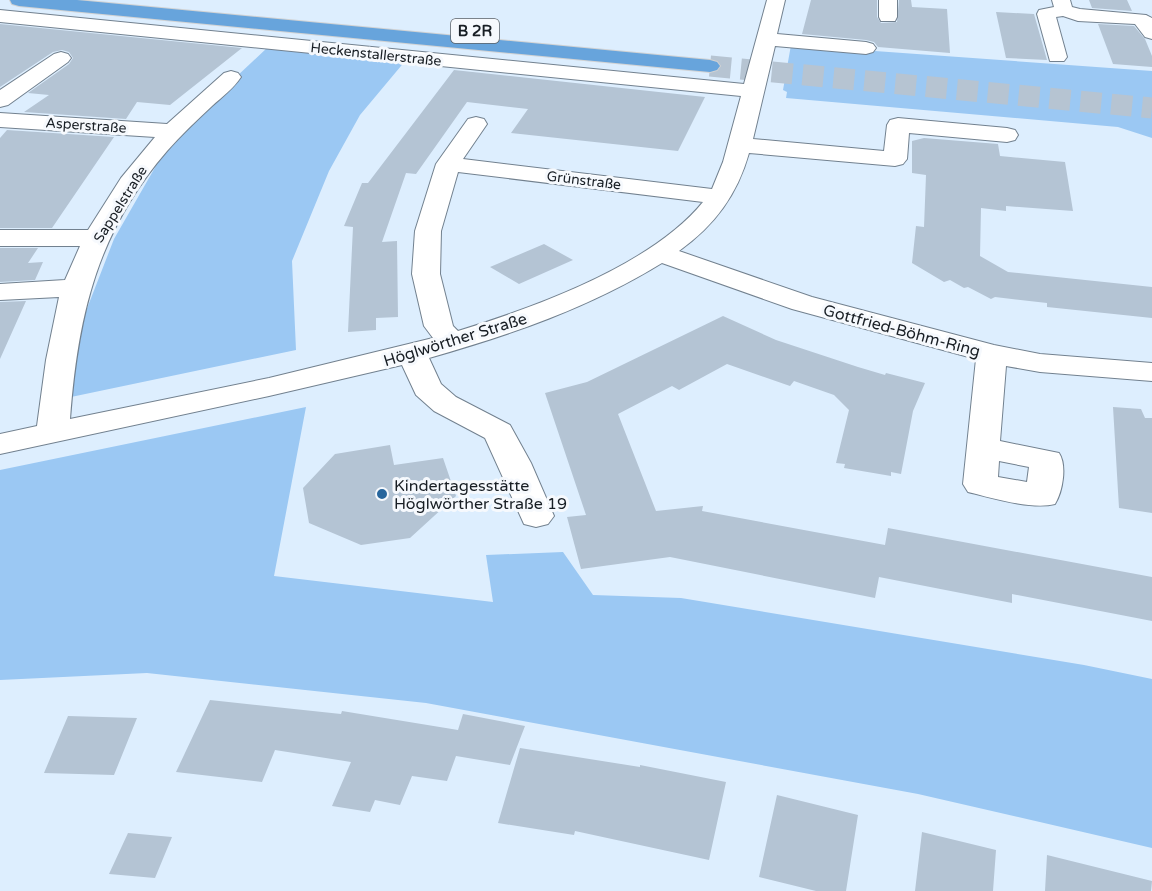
<svg xmlns="http://www.w3.org/2000/svg" width="1152" height="891" viewBox="0 0 1152 891" font-family="'Varela Round',sans-serif">
<style>
.green{fill:#9bc8f3}
.building{fill:#b4c4d4}
.lines{fill:none;stroke-linecap:round;stroke-linejoin:round}
.highway-tunnel{stroke:#b6c4d2;stroke-width:21;stroke-dasharray:21 10;stroke-linecap:butt}
.minor-casing{stroke:#72818f;stroke-width:2}
.highway-casing{stroke:#d1d2d3;stroke-width:2}
.minor{fill:#fff;fill-rule:evenodd}
.highway{fill:#67a4dc;fill-rule:evenodd}
.poi-dot{fill:#27669d;stroke:#f6f9fd;stroke-width:2}
.labels{text-anchor:middle;stroke-width:6;stroke-linejoin:round;paint-order:stroke}
.far-street-label{font-size:14px;fill:#181e24;stroke:#f6f9fd}
.shield{fill:#f6f9fd;stroke:#5b6065;stroke-width:1.5}
.shield-label{font-size:15px;font-weight:bold;fill:#181e24}
.street-label{font-size:16px;fill:#181e24;stroke:#f6f9fd}
.poi-label{font-size:16px;fill:#181e24;stroke:#f6f9fd;text-anchor:start}
</style>
<rect width="100%" height="100%" fill="#ddeefe"/>
<path class="green" d="M791 45 1152 71V138L1118 127 786 98 787 92 783 90Z
M268 47 406 60 360 115 329 171 292 261 296 350 71 397 81 324 114 239 157 164 186 124Z
M306 407 274 576 493 602 486 555 563 552 593 595 681 598 1084 665 1152 679V848L918 794 426 703 147 673 0 680V470Z"/>
<path class="building" d="M811 0H877V17L881 23 897 22 899 0H911L912 7 947 9 950 53 878 47 874 42 866 40 802 34Z
M1089 0H1127L1132 11 1092 8Z
M996 12 1034 14 1047 60 1006 58Z
M0 24 242 48 170 105 137 102 126 119 24 112 49 95 28 93 69 64 73 58 69 52 62 50 53 52 0 87Z
M1098 24 1134 26 1145 39 1152 56V67L1113 64Z
M454 70 705 97 678 151 511 133 528 109 467 102 416 174 406 173 382 242 397 241 398 317 376 318V330L348 332 353 227 344 226 362 183H368Z
M7 130 114 137 52 228H0V138Z
M924 138 998 144 1000 156 1065 162 1073 211 1006 206V211L981 208 980 256 1008 272 1152 287V318L1047 307V303L995 297 991 299 968 287 964 288 950 280 944 282 912 263 916 226 924 227 926 175 912 173V141Z
M544 244 573 260 519 284 490 267Z
M0 248H38L28 263 43 262 35 280 0 282Z
M26 301 0 359V302Z
M723 316 776 340 858 367 885 375 886 373 925 383 913 411 901 474 891 472V476L844 468 845 464 836 463 849 410 834 395 794 381 790 386 727 364 679 390 672 386 618 414 656 511 703 506 702 511 885 545 888 528 1152 577V621L1012 594V603L879 577 875 598 670 557 581 569 567 517 586 515 545 393 587 382Z
M1113 407 1141 409 1145 418H1152V513L1119 508Z
M390 445 394 465 443 458 456 496 410 538 361 545 309 523 303 488 335 454Z
M210 700 341 714 342 711 458 730 463 714 525 726 510 765 456 756 447 781 412 776 400 805 375 800 370 812 332 806 351 762 275 750 262 782 176 772Z
M68 716 137 718 114 775 44 773Z
M520 748 640 767V765L726 782 709 860 575 831 574 835 498 823Z
M777 795 858 815 846 891H816L759 877Z
M922 832 996 850 993 891H915Z
M128 833 172 837 155 878 109 874Z
M1047 855 1152 881 1151 891H1045Z"/>
<g class="lines">
<path class="highway-tunnel" d="M710 66 1152 108"/>
<defs>
<path id="minor" d="M767 0H785L777 34 866 42 873 44 876 48 873 52 866 54 775 46 753 139 884 151 887 125 890 120 898 118 1007 128 1015 130 1018 135 1015 140 1007 142 909 133 907 159 903 164 895 166 749 153C737 195 715 225 679 251L812 297 994 345 1040 354 1152 363V381L1040 372 1006 366 1000 441 1059 453C1067 465 1063 491 1055 504 1032 510 992 498 968 492L963 484 976 359 792 309 662 263C589 308 510 335 429 358L441 384 456 397 510 425 531 463 554 516 548 524 536 527 524 524 485 438 434 411 416 395 402 365 269 396 0 454V434L37 426 46 360 59 297 0 300V284L65 280 80 246H0V230H88L121 178 155 137 0 127V113L167 124 224 73 231 71 238 73 241 77C234 88 222 97 212 106 197 120 181 135 167 151 97 232 78 315 70 419L269 378 433 338 424 326 412 274 415 231 436 164 468 119 476 117 484 119 487 124 463 159 712 189 723 162 741 96 0 22V10L744 84ZM458 172 703 202C652 265 533 308 458 331L453 326 440 274 441 231ZM999 461 1029 467 1027 482 998 477Z
M879 0H897V17L895 21H881L879 17Z
M1052 0H1070L1072 7 1080 9 1146 15 1152 18V39L1145 37 1135 24 1078 21 1063 16 1056 17 1067 57 1064 61H1050L1037 14 1039 10 1054 7Z
M61 52 68 54 71 58 68 62 8 105 0 107V90L54 54Z"/>
<path id="highway" d="M10 0H77L710 60 717 62 720 66 717 70 710 72 19 6 12 4Z"/>
</defs>
<use href="#minor" class="minor-casing"/>
<use href="#highway" class="highway-casing"/>
<use href="#minor" class="minor"/>
<use href="#highway" class="highway"/>
</g>
<circle class="poi-dot" cx="382" cy="494" r="6"/>
<g class="labels">
<g class="far-street-label">
<text transform="translate(376 54) rotate(6)" y="5">Heckenstallerstraße</text>
<text transform="translate(86 125) rotate(4)" y="5">Asperstraße</text>
<text transform="translate(584 180) rotate(7)" y="5">Grünstraße</text>
<text transform="translate(120 204) rotate(-58)" y="5">Sappelstraße</text>
</g>
<rect class="shield" x="451" y="19" width="48" height="24" rx="4.5"/>
<g class="shield-label">
<text x="475" y="36">B 2R</text>
</g>
<g class="street-label">
<text transform="translate(902 330) rotate(15)" y="6">Gottfried-Böhm-Ring</text>
<text transform="translate(455 339) rotate(-17)" y="6">Höglwörther Straße</text>
</g>
<g class="poi-label">
<text x="394" y="491">Kindertagesstätte<tspan x="394" dy="18">Höglwörther Straße 19</tspan></text>
</g>
</g>
</svg>
